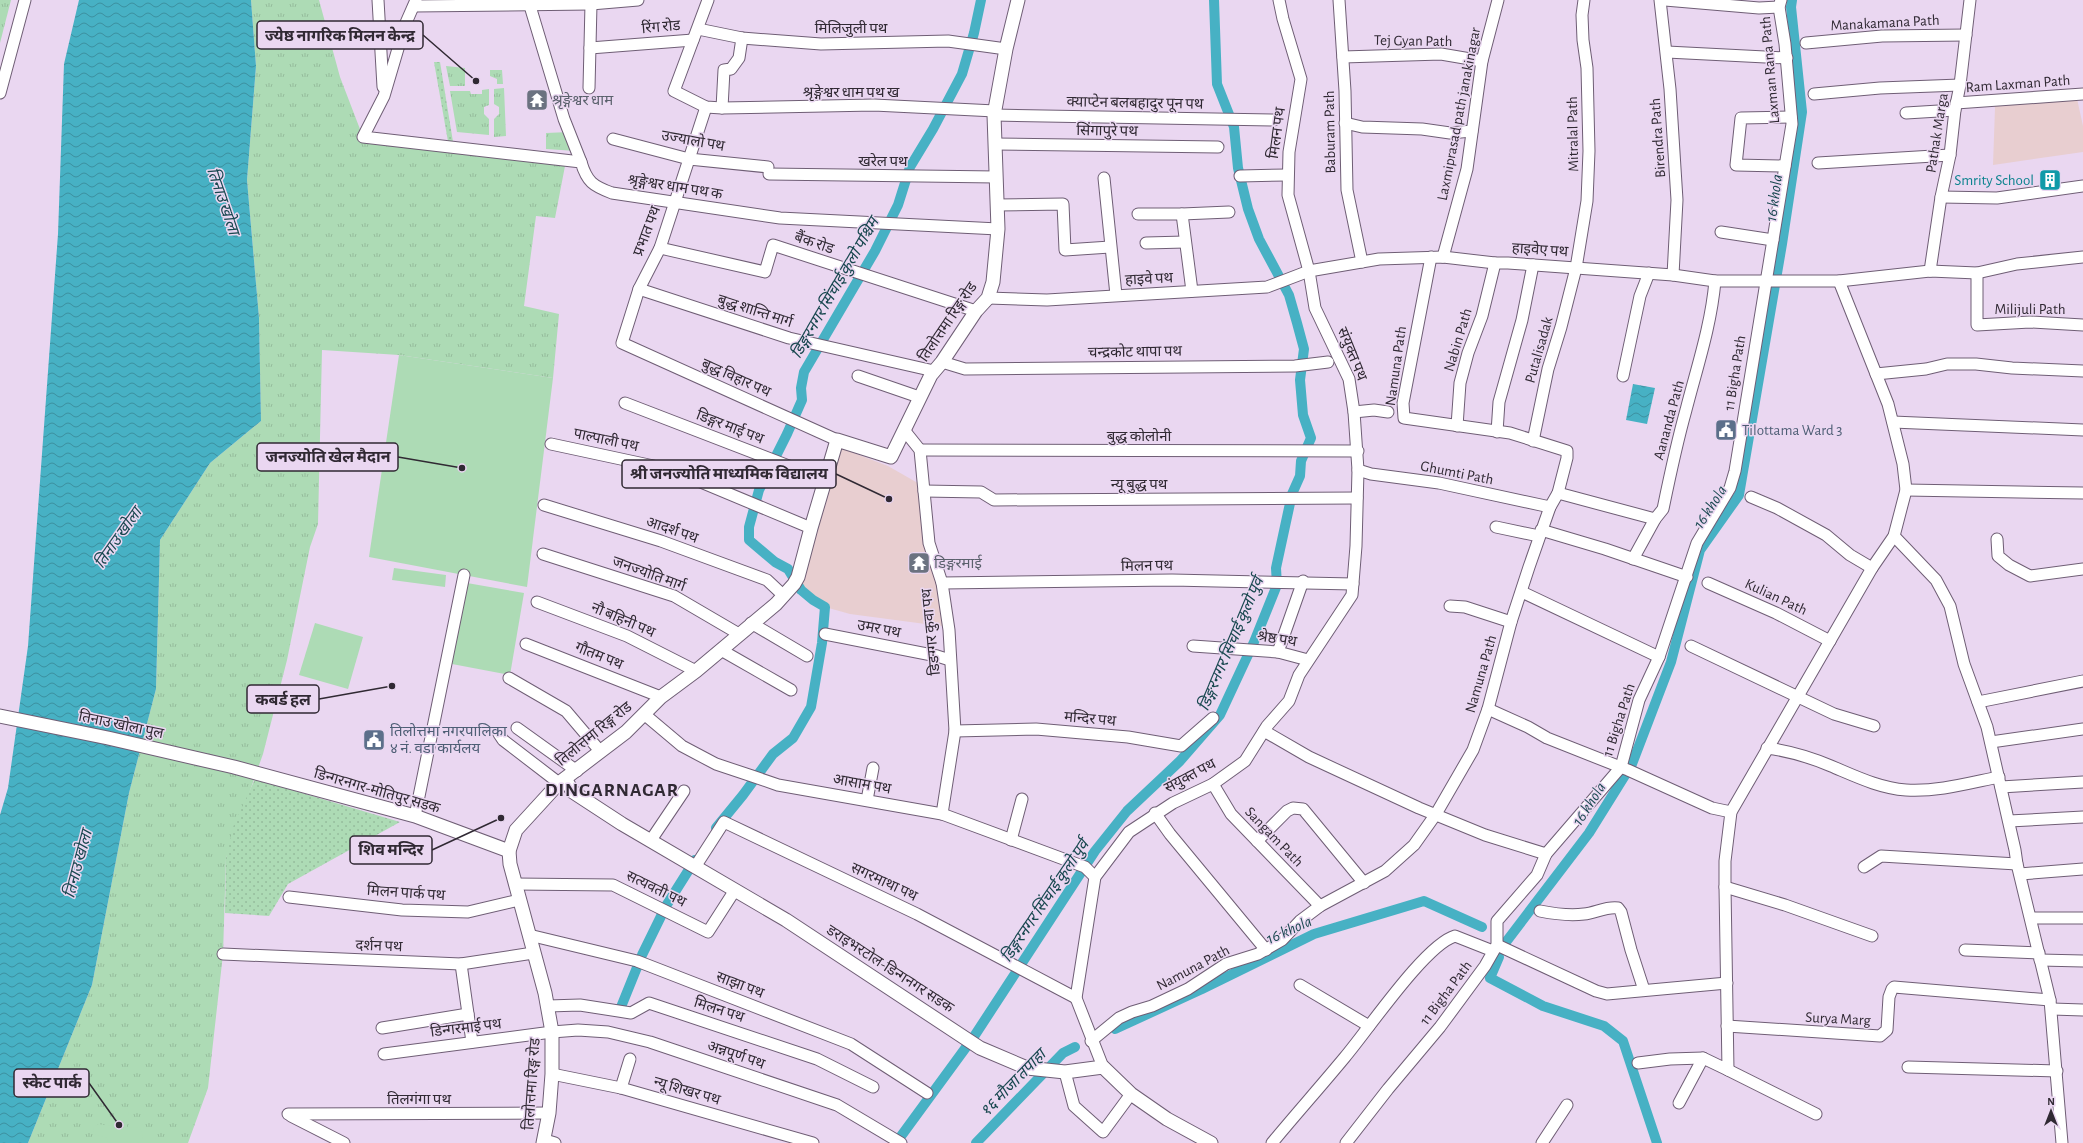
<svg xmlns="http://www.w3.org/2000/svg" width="2083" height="1143" viewBox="0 0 2083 1143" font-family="'Alegreya Sans','Noto Sans Devanagari',sans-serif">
<defs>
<pattern id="grass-tufts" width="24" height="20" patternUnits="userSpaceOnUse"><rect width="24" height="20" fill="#addbb5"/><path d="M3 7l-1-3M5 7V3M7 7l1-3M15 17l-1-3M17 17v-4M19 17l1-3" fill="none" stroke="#95bc9c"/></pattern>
<pattern id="park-dots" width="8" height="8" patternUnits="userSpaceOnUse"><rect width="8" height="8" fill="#addbb5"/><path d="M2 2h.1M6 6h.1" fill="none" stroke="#95bc9c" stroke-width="1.8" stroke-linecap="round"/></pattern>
<pattern id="water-waves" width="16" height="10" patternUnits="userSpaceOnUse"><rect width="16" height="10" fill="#47b1c4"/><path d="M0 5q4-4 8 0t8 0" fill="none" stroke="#3c90a0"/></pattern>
</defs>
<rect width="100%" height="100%" fill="#ead7f1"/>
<g fill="#e8ced0">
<polygon points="2076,94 2083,126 2083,152 1993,165 1995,108 1993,101"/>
<polygon points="841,448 888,466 923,486 948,627 850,614 825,607 813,600 801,590 825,480"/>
</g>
<g fill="url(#grass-tufts)">
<polygon points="0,0 11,0 0,43"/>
<polygon points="251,0 319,0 340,77 363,137 565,166 555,218 536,216 524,306 559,314 553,378 399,355 322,350 318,524 310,547 287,660 263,754 226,858 223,954 208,1088 188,1143 28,1143 92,985 129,793 156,689 160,540 210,463 261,421 259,318 247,180 256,66"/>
<polygon points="446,66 465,68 465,86 450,86"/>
<polygon points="490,70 502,70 503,84 497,84 497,79 490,76"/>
<polygon points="504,88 506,136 494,137 494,119 499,114 499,107 494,104 494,89"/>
<polygon points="489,89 489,105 484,107 484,114 489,119 489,135 457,132 450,91 470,91 471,94 482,94 482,90"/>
<polygon points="569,132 576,151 546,149 546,133"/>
</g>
<g fill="url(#park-dots)">
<polygon points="434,62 440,62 454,148 449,147"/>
<polygon points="255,779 400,822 288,884 269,916 225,913 226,858 233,827"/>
</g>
<g fill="#addbb5">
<polygon points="399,355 553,378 527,587 369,557"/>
<polygon points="394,568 446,575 445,587 392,580"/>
<polygon points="467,583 524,593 510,675 452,664"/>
<polygon points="315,623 363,637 348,689 299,675"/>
<polygon points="121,1106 126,1108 129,1113 127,1127 140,1128 143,1136 142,1140 139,1143 125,1141 125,1143 107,1143 108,1138 96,1135 93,1131 94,1127 98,1124 110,1126 117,1108"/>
</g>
<g fill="url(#water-waves)">
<polygon points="79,0 251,0 256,66 247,180 259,318 261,421 210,463 160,540 156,689 129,793 92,985 28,1143 0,1143 0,815 8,788 28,646 58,234 64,64"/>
<polygon points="1633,384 1655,388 1647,424 1626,420"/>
</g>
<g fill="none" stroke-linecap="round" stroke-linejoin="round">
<g stroke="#47b1c4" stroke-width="10">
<polyline points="716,828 743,795 773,754 793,738 811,707 822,643 825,607 813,600 801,590 788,569 775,562 749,540 749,527 759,490 787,434 802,400 801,388 804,372 875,251 898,205 910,167 933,129 962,74 974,33 981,0"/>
<polyline points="1506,942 1589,833 1632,764 1671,662 1700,550 1739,495 1782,244 1802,112 1791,7 1792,0"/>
<polyline points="1499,957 1490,978 1543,1006 1604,1026 1623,1041 1657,1143"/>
<polyline points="621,1007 642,955 666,906 695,860"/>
<polyline points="1115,1029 1202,989 1314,934 1424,901 1482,927"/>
<polyline points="896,1143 975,1035 1095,851 1127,811 1180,761 1220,715 1254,642 1277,585 1276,568 1292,494 1300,476 1301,461 1311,438 1303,415 1300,380 1304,349 1297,323 1289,295 1259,239 1248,209 1238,168 1234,127 1217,84 1214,0"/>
<polyline points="976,1143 1063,1053 1075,1047"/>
</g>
<g stroke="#6f5e75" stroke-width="13">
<g id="minor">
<polyline points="378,0 383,87"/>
<path d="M416 0 405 25 384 96 363 137 581 162C587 182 593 186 612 193L780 218 998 229"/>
<polyline points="527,0 530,6 564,119 581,162"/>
<polyline points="708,0 674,91 706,107 722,108 874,105 995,111"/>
<polyline points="1339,0 1345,91 1347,190 1362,262"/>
<polyline points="1660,0 1670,89 1677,200 1673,275"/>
<polyline points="1665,0 1759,8 1779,7"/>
<polyline points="414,6 591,4 638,0"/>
<polyline points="698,29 742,38 821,44 948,41 1006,49"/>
<polyline points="1806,43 1882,36 1966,35"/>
<polyline points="590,48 693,40"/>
<polyline points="1667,52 1787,58"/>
<polyline points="1343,57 1441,54 1482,61"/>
<polyline points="589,88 591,4"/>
<polyline points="0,93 25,0"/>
<polyline points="1814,94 1880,88 1960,85"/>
<polyline points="1956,103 2083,94"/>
<polyline points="706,107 660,248 639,289 622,343 837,440"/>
<polyline points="722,108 724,70 731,69 739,58 742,38"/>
<polyline points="1906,113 1955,110"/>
<polyline points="994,115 1274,120"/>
<polyline points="1345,123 1362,127 1422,129 1450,133 1472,131"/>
<polyline points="613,139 689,159 768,167"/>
<polyline points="995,144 1218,147"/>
<polyline points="1818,163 1950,155"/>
<polyline points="1785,166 1736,165 1741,118 1791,117"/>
<polyline points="769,174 996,177"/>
<polyline points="1240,176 1287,175"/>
<polyline points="1104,178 1116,295"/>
<polyline points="1941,197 1997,198 2083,186"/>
<polyline points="997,205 1063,204 1065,250 1110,247"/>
<polyline points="1138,214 1182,214"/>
<polyline points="1721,232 1773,240"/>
<polyline points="1146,243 1185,242"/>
<polyline points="660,248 765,272 773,245 976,311"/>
<polyline points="1443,257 1467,169 1482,61 1498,0"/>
<polyline points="1930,271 1941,197 1950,155 1955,110 1960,85 1970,0"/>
<polyline points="1977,273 1977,325 2030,322 2083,325"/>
<polyline points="639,289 789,338 934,371"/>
<polyline points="1192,291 1182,214 1229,212"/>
<polyline points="988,298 1047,300 1267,287 1309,271 1379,259 1443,257 1495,263 1508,263 1673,275 1715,281 1839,281 1930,271 1977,273 2017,264 2083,257"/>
<polyline points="942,362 965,369 1295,366 1328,362"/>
<polyline points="1876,374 1926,369 1947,364 1976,364 2012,368 2083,371"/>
<polyline points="858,376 919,397"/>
<polyline points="1623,376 1640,296 1649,273"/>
<polyline points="625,403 825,480"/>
<polyline points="1354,412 1374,410 1388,412"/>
<polyline points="1893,422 2083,430"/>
<polyline points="1457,426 1460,383 1468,353 1482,316 1495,263"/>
<polyline points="904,430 920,450 929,543 942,583 949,630 955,731 942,814"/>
<polyline points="1497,432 1499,402 1522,320 1533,265"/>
<polyline points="1533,441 1548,369 1561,327 1576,268 1587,201 1589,151 1587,68 1583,40 1582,15 1584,0"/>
<polyline points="551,444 672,470 811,528"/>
<polyline points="920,450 1358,451"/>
<polyline points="1358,470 1371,474 1439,483 1550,507"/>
<polyline points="1906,490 2083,493"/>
<polyline points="924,491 981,492 994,500 1357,498"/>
<polyline points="1558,493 1655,519"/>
<polyline points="1751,497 1777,508 1826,535 1850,555 1872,568"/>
<polyline points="544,505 661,541 767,580 784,596"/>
<polyline points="1496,527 1539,536"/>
<polyline points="1541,530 1605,549 1687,577"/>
<polyline points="1894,536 1936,580 1950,606 1964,664 1987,727 2015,850 2017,864 2050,1000 2062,1143"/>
<polyline points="1997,539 1998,556 2009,565 2030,576 2083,569"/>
<polyline points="543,554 674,596 739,634"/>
<path d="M1633 559 1655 519 1663 509C1670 475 1677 442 1686 410 1697 367 1711 326 1715 281"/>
<polyline points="942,583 1172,580 1353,584"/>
<polyline points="1708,583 1776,613 1830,641"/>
<polyline points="1522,592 1659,657"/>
<polyline points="537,602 627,636 696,671"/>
<polyline points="1450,606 1465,607 1511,622"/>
<polyline points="751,623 807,656"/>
<polyline points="825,634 937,656 950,660"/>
<polyline points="526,644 661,697"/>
<polyline points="1193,646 1278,652 1308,660"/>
<polyline points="1691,646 1834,714 1874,726"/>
<polyline points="721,650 791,690"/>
<polyline points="1278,652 1303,581"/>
<polyline points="509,678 566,711 600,751"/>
<polyline points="1978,702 2083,681"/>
<polyline points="1488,709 1528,727 1547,738 1628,770 1712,808 1731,812"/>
<polyline points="644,714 682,746 716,764 752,776 778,785 942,814 1085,867 1095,877"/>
<polyline points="517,728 577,771"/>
<polyline points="955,731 1036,729 1128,737 1181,746 1213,718"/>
<polyline points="1264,731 1309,757 1419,808 1485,835 1546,854"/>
<polyline points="499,734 503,740 559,783"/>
<polyline points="1991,742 2083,729"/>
<path d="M1767 748C1789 751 1810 757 1831 766 1855 776 1879 788 1906 790 1937 792 1969 783 1999 777"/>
<polyline points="1213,784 1231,814 1320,906"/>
<polyline points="2001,787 2083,782"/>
<polyline points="867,800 873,768"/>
<polyline points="1155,813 1170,834 1266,950"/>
<polyline points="415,816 464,575"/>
<polyline points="2009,821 2083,817"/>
<polyline points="651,840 684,791"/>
<polyline points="1011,840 1022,799"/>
<polyline points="1257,841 1287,811 1293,808 1303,809 1364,883"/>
<polyline points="695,867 724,822 917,914 1076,998"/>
<polyline points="1864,867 1881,856 2017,864"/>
<polyline points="2020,874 2083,869"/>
<polyline points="515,884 613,885 708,932 735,890"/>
<polyline points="1725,887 1785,905 1872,936"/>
<polyline points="289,897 402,910 468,912 519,900"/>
<path d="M1540 911C1555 914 1569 916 1584 914 1595 913 1607 906 1618 908L1621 912 1631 950 1644 990"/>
<polyline points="2031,918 2083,918"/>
<polyline points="529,935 637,961 851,1044 927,1093"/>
<polyline points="1497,945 1596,991 1607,994 1727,983"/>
<polyline points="1965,950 2039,953"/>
<polyline points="223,954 461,964 533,953"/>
<polyline points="2040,960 2083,961"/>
<polyline points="461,964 472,1042"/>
<polyline points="1300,985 1369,1026"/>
<polyline points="548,1006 580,1005 631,1013 649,1003 817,1059 873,1087"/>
<polyline points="2052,1009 2083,1010"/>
<polyline points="1727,1026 1880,1036 1887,1030 1889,997 1892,989 1894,987 2050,1000"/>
<polyline points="382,1028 468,1014"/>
<polyline points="1091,1041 1119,1018 1132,1012 1152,1006 1188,989 1226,964 1258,954 1282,940 1300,921 1320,906 1385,871 1414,845 1436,814 1473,750 1488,709 1511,622 1529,567 1550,507 1558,493 1567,458 1567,451 1510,433 1404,418 1403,403 1431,257"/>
<polyline points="384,1054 552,1032 578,1030 608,1032 650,1042 837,1105 901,1143"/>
<polyline points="1638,1063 1670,1059 1703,1058 1728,1070 1725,887 1725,861 1731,812 1872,568 1894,536 1906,490 1903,464 1888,404 1839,281"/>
<polyline points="1103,1067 1076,998 1095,877 1129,832 1173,803 1213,784 1245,761 1267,726 1289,701 1299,675 1352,595 1356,546 1358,470 1354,412 1349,379 1315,308 1309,271 1288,195 1289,152 1301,79 1283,19 1279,0"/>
<polyline points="1908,1067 2057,1071"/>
<polyline points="1728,1070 1816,1114"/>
<polyline points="1065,1072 1074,1106 1103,1132 1131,1094"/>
<polyline points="552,1074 621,1088 813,1143"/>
<polyline points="621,1088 630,1059"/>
<polyline points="1679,1103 1703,1058"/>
<polyline points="288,1114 549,1113"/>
<polyline points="291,1116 344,1143"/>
<polyline points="545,1140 555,1143"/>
<path d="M1272 1143C1296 1114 1321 1086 1345 1057 1368 1030 1425 945 1455 936L1493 951"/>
<polyline points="1346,1143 1388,1089 1440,1027 1485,966 1497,945 1497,921 1537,875 1546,854 1621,767 1639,700 1659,657 1697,543 1730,488 1735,471 1792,124 1785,44 1779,7 1781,0"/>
<polyline points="1542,1143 1567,1105"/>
</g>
</g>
<g stroke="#6f5e75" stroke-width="15">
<g id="tertiary">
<polyline points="0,716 108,738 234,767 415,816 509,851"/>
<polyline points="565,779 573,792 622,824 786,920 980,1048 1027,1068 1065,1072 1103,1067 1131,1094 1167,1119 1211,1143"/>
<polyline points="543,1143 549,1113 552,1074 552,1032 545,993 510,864 509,851 516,830 559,783 626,732 661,697 696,671 776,604 794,584 798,577 811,528 837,440 891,457 931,375 942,362 976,311 988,298 993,282 998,229 994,115 1006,49 1018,0"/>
</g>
</g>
<use href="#minor" stroke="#fff" stroke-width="11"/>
<use href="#tertiary" stroke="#fff" stroke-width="13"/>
</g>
<defs>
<g id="temple-square" transform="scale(1.15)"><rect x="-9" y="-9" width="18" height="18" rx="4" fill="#6b7280" stroke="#ead7f1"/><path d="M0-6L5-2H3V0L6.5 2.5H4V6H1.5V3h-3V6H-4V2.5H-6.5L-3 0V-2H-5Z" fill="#fff"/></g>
<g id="building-square" transform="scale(1.15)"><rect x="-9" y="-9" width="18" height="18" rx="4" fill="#0f9aa8" stroke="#ead7f1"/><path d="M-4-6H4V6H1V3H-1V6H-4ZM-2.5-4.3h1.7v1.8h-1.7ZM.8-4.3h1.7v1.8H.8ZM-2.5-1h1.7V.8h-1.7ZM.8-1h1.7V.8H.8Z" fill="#fff"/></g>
<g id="civic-square" transform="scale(1.15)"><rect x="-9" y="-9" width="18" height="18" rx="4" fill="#5c6f8a" stroke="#ead7f1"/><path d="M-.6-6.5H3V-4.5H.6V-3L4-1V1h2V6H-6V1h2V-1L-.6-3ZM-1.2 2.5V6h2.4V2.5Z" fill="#fff"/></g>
</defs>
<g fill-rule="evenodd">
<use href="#temple-square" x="537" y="100"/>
<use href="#building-square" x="2050" y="180"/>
<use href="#civic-square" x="1726" y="430"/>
<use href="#temple-square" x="919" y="563"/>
<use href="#civic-square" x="374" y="740"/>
</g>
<g text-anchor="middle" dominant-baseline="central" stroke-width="3" stroke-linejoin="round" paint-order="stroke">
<g font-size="15" fill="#302933" stroke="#ead7f1">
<text transform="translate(1885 23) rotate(-3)">Manakamana Path</text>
<text transform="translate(661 27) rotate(-5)">रिंग रोड</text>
<text x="851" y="28">मिलिजुली पथ</text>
<text transform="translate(1413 41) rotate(1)">Tej Gyan Path</text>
<text transform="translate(1770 70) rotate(-95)">Laxman Rana Path</text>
<text transform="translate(2018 84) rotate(-4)">Ram Laxman Path</text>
<text x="851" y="92">श्रृङ्गेश्वर धाम पथ ख</text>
<text transform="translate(1135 103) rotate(1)">क्याप्टेन बलबहादुर पून पथ</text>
<text transform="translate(1459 114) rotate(-79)">Laxmiprasad path janakinagar</text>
<text transform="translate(1107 131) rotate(1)">सिंगापुरे पथ</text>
<text transform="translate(1330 132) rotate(-91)">Baburam Path</text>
<text transform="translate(1277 133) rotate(-82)">मिलन पथ</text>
<text transform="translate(1937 133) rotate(-81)">Pathak Marga</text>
<text transform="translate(1573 134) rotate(-91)">Mitralal Path</text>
<text transform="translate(1658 138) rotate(-94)">Birendra Path</text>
<text transform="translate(693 141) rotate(10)">उज्यालो पथ</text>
<text x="883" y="161">खरेल पथ</text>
<text transform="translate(675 187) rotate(9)">श्रृङ्गेश्वर धाम पथ क</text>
<text transform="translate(647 231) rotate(-69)">प्रभात पथ</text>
<text transform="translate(814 243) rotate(19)">बैंक रोड</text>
<text transform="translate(1540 250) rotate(4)">हाइवेए पथ</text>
<text transform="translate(1149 279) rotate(-3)">हाइवे पथ</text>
<text x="2030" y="309">Milijuli Path</text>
<text transform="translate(755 311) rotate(18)">बुद्ध शान्ति मार्ग</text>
<text transform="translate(948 322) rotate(-56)">तिलोत्तमा रिङ्ग रोड</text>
<text transform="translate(1458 340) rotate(-73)">Nabin Path</text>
<text transform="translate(1539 350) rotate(-74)">Putalisadak</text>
<text transform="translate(1135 352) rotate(-1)">चन्द्रकोट थापा पथ</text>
<text transform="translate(1352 354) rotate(68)">संयुक्त पथ</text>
<text transform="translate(1396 366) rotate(-82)">Namuna Path</text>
<text transform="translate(1735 373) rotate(-81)">11 Bigha Path</text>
<text transform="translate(736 378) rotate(24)">बुद्ध विहार पथ</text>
<text transform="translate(1669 420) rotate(-75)">Aananda Path</text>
<text transform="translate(730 427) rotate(21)">डिङ्गर माई पथ</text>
<text x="1139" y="436">बुद्ध कोलोनी</text>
<text transform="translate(606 440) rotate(12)">पाल्पाली पथ</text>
<text transform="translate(1457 473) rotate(11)">Ghumti Path</text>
<text x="1139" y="484">न्यू बुद्ध पथ</text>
<text transform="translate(672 530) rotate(19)">आदर्श पथ</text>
<text transform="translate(1147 566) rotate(-1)">मिलन पथ</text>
<text transform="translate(649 574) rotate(20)">जनज्योति मार्ग</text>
<text transform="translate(1776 597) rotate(25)">Kulian Path</text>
<text transform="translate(623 620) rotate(23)">नौ बहिनी पथ</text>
<text transform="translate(879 629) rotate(11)">उमर पथ</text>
<text transform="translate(931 632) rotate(-96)">डिङग्गर कुवा पथ</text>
<text transform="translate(1277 639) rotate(9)">श्रेष्ठ पथ</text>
<text transform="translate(599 656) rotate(22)">गौतम पथ</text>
<text transform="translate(1481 674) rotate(-74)">Namuna Path</text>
<text transform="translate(1090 719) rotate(5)">मन्दिर पथ</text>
<text transform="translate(1619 720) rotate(-72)">11 Bigha Path</text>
<text transform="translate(121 725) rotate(12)">तिनाउ खोला पुल</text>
<text transform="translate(594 734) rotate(-39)">तिलोत्तमा रिङ्ग रोड</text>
<text transform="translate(1190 776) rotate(-28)">संयुक्त पथ</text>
<text transform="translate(862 784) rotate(10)">आसाम पथ</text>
<text transform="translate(377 791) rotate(16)">डिन्गरनगर-मोतिपुर सडक</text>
<text transform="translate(1274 837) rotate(46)">Sangam Path</text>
<text transform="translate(884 882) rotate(25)">सगरमाथा पथ</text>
<text transform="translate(656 889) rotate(26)">सत्यवती पथ</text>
<text transform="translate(406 893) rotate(4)">मिलन पार्क पथ</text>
<text transform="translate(379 946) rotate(2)">दर्शन पथ</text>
<text transform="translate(1193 968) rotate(-28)">Namuna Path</text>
<text transform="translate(890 969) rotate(33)">डराइभरटोल-डिन्गनगर सडक</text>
<text transform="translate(740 985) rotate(21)">साझा पथ</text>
<text transform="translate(1446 993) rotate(-53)">11 Bigha Path</text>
<text transform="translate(719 1010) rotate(18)">मिलन पथ</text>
<text transform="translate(1838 1019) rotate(3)">Surya Marg</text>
<text transform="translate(466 1028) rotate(-7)">डिन्गरमाई पथ</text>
<text transform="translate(736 1055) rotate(19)">अन्नपूर्ण पथ</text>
<text transform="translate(532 1084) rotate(-86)">तिलोत्तमा रिङ्ग रोड</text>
<text transform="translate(687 1091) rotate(16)">न्यू शिखर पथ</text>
<text x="419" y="1099">तिलगंगा पथ</text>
</g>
<g font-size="15" fill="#5b616d" stroke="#ead7f1" text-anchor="start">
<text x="552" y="100">श्रृङ्गेश्वर धाम</text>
<text x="934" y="563">डिङ्गरमाई</text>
</g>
<g font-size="15" fill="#0d838f" stroke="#ead7f1" text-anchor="end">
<text x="2034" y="180">Smrity School</text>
</g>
<g font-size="15" fill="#4e5e75" stroke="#ead7f1" text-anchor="start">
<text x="1742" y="430">Tilottama Ward 3</text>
<text x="390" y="731">तिलोत्तमा नगरपालिका<tspan x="390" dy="17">४ नं. वडा कार्यलय</tspan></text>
</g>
<g font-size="16" font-style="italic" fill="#18474f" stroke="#ead7f1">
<text transform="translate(1774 198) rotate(-82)">16 khola</text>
<text transform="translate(223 201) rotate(71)">तिनाउ खोला</text>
<text transform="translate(835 288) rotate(-60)">डिङ्गरनगर सिंचाई कुलो पश्चिम</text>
<text transform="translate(1710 507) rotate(-57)">16 khola</text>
<text transform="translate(118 538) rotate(-55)">तिनाउ खोला</text>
<text transform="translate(1231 644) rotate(-67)">डिङ्गरनगर सिंचाई कुलो पुर्व</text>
<text transform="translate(1589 804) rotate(-57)">16 khola</text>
<text transform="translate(78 864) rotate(-75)">तिनाउ खोला</text>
<text transform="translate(1045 901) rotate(-56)">डिङ्गरनगर सिंचाई कुलो पुर्व</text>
<text transform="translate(1289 930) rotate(-24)">16 khola</text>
<text transform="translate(1013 1083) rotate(-46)">१६ मौजा तपाहा</text>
</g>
<g font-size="19" font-weight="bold" letter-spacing="1" fill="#302933" stroke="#ead7f1">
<text x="612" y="790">DINGARNAGAR</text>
</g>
</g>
<path fill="none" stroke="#302933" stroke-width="1.5" d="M476 81L423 35M462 468L398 457M889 499L836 474M392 686L319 699M501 818L432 850M119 1125L89 1083"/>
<g fill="#302933" stroke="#ead7f1" stroke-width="1.5">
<circle cx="476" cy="81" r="4"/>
<circle cx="462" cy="468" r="4"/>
<circle cx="889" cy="499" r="4"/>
<circle cx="392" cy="686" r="4"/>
<circle cx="501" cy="818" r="4"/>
<circle cx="119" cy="1125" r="4"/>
</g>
<g fill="#ead7f1" stroke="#302933" stroke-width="1.5">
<rect x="257" y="21" width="166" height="28" rx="4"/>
<rect x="257" y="443" width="141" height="28" rx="4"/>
<rect x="622" y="460" width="214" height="28" rx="4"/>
<rect x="247" y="685" width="72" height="28" rx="4"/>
<rect x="350" y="836" width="82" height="28" rx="4"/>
<rect x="14" y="1069" width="75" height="28" rx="4"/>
</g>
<g font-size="16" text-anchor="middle" font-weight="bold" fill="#302933">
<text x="340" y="41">ज्येष्ठ नागरिक मिलन केन्द्र</text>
<text x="328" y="462">जनज्योति खेल मैदान</text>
<text x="729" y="479">श्री जनज्योति माध्यमिक विद्यालय</text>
<text x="283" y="705">कबर्ड हल</text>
<text x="391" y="855">शिव मन्दिर</text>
<text x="52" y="1088">स्केट पार्क</text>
</g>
<g transform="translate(2051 1111)" stroke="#ead7f1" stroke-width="3" paint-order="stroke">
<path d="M0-3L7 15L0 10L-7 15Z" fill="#302933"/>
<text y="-6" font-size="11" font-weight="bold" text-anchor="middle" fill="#302933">N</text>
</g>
</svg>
